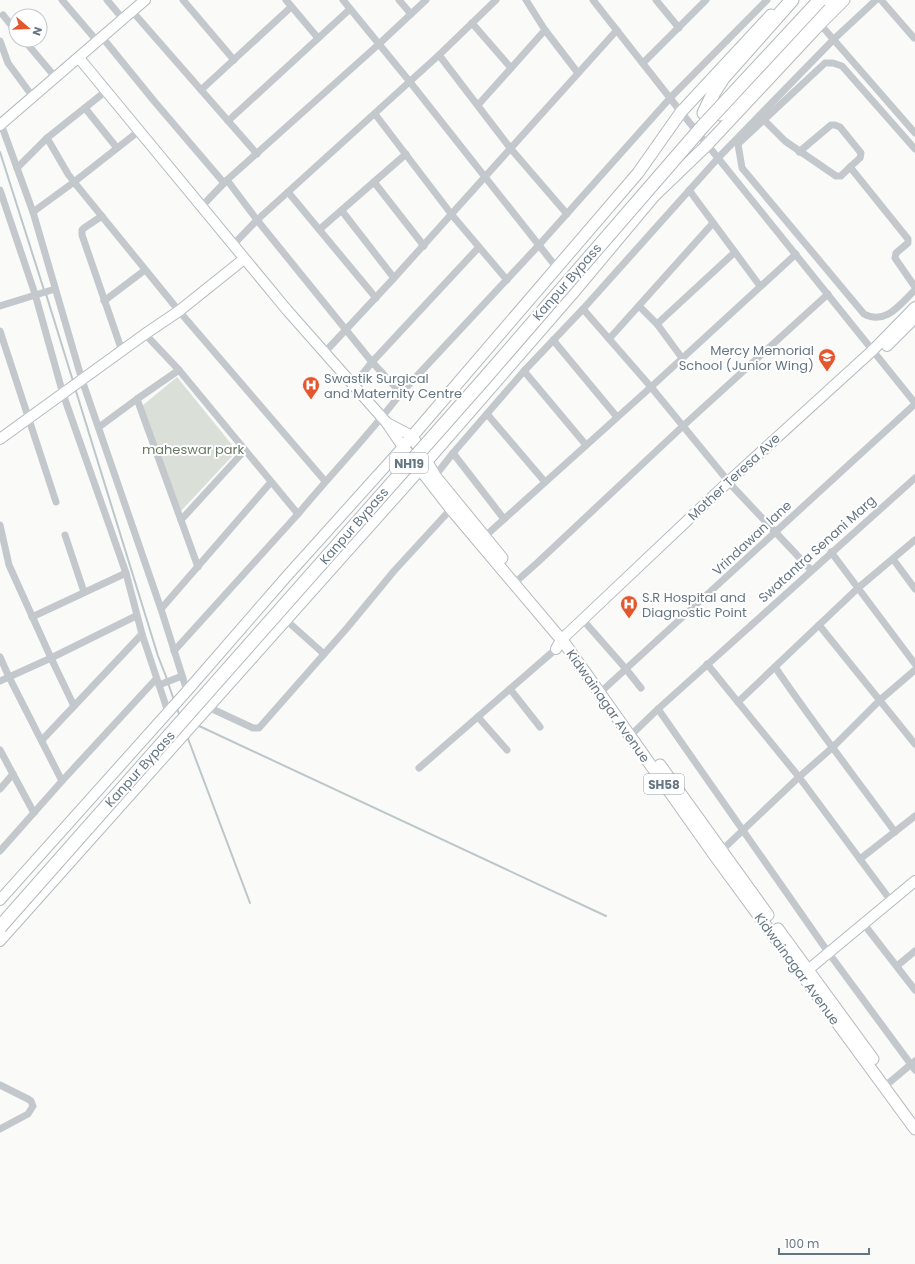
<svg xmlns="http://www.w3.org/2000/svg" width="915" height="1264" viewBox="0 0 915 1264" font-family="Poppins,sans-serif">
<rect width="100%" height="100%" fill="#fafaf8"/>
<polygon fill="#dadfd7" points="177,377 237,451 181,511 142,406"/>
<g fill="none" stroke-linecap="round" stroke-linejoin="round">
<g stroke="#bbc7cb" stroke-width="2">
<polyline points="0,152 44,290"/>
<polyline points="46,294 73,381"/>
<polyline points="75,388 158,656 167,679"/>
<polyline points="168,683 174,700"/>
<polyline points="177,708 180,717"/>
<polyline points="197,725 606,916"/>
<polyline points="187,736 250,903"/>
</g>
<g stroke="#b3babf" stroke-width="12">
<g id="secondary">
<polyline points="0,125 145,0"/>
<polyline points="887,346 915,318"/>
<polyline points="387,423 412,436"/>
<polyline points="0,439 145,334 179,311 244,259"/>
<polyline points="556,649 561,640 728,482 873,350 915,307"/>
<polyline points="0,900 187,691 287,576 403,447 386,422 287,310 79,58"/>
<polyline points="0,941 420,470"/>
<polyline points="803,974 915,881"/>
</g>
</g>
<g stroke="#b5babe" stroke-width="13">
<g id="primary">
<polyline points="771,15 681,112 638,173 403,447 451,509 565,644 715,856 915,1129"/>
<polyline points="412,436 435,476 502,558"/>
<polyline points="422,467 573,293 654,196 707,145 820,24 844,0"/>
<polyline points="660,765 768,915"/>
<polyline points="778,929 873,1059"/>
</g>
</g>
<g stroke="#b4b9bd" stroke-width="15">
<g id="highway">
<polyline points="704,113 714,92 723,78 792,0"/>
<polyline points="720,114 740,97 832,0"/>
</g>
</g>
<g stroke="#c3c8cc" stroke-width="7">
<polyline points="62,0 97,41"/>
<polyline points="107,0 123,19"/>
<polyline points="183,0 234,60"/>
<polyline points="286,0 318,38"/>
<polyline points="343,0 410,82 557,268"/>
<polyline points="399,0 411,14"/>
<polyline points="526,0 545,30 578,73"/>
<polyline points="593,0 681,112 915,403"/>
<polyline points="656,0 679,28"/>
<polyline points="881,0 914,38"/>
<polyline points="132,11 257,154"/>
<polyline points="3,15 16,31"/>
<polyline points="472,23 511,68"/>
<polyline points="820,24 915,133"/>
<polyline points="102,37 154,101 224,183"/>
<polyline points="24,40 56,78"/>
<polyline points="0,41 8,63 33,97"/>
<polyline points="439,55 511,149 567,214"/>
<polyline points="643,63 706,0"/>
<polyline points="201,90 291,7"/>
<polyline points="106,91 47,138 68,174 74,182 139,131"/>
<polyline points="478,105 545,30"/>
<polyline points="85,108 117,148"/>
<polyline points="375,114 452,215 507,280"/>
<polyline points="764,120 785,141 836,176 841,176 850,167 908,239 908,243 896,253 895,258 915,287"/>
<polyline points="228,121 350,9"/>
<polyline points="1,124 33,212"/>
<path d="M915 149 842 66 833 63H825L738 144 742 168 864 314C886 326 901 303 915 290"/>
<polyline points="799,152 831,125 835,125 840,127 861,153 860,158 850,167"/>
<polyline points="17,168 47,138"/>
<polyline points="227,180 257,220 372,362 401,393"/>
<polyline points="374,182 424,246"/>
<polyline points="0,190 35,294 63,394 126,573 142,634 168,712"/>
<polyline points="689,190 760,286"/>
<polyline points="288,192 376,298"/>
<polyline points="202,206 227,180 379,44 426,0"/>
<polyline points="342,211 394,278"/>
<polyline points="102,216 84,228 82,230 82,235 122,351"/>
<polyline points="320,229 406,154"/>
<polyline points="233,245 257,220 439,55 496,0"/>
<polyline points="104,301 145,270"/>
<polyline points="0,306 55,289"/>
<polyline points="639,306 657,324"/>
<polyline points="583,309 651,387 733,487 811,570"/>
<polyline points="0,331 56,502"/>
<path d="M145 334 179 370 298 514C332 473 369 435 401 393L539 245 671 97 767 0"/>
<polyline points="609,339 713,223"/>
<polyline points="553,340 617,417"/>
<polyline points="325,352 394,278 617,30"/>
<polyline points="682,358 657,324 735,252"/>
<polyline points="179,370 137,399 198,567"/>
<polyline points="353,386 372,362 479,247"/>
<polyline points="487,414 545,482"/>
<polyline points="99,427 137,399"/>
<polyline points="586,445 524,371 583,309 719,157 834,39 876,0"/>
<polyline points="453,453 504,519"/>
<polyline points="435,476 453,453 524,371"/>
<polyline points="181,520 245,450"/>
<polyline points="0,525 9,565 51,658 74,706"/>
<polyline points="65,535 84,592"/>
<polyline points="482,539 651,387 796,254"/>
<polyline points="831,552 915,664"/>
<polyline points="893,559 915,589"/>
<polyline points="519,579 538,562 683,426 828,294"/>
<polyline points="161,609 271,482"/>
<polyline points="32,617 126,573"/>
<polyline points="286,620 324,654"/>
<polyline points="583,620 626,669 641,688"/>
<polyline points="819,625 915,744"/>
<polyline points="174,651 298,514"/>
<polyline points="0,657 9,677 62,781"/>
<polyline points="707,664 799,777 891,901"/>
<path d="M775 667C813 723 855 777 895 832"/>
<polyline points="0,681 51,658 136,616"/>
<polyline points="159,685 182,676"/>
<polyline points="510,689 540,727"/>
<polyline points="604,689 915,404"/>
<polyline points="187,691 161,609 82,380 33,212 74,182 179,311 325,481"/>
<polyline points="738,702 858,588 915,540"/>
<polyline points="208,707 253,728 259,728 347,628 394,571 451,509"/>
<polyline points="658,709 828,952 915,1070"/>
<polyline points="478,717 507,750"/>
<polyline points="630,736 658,709 915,478"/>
<polyline points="42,740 142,634"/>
<polyline points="0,750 34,813"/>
<polyline points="419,768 556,649"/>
<polyline points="0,789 13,774"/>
<polyline points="0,851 62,781 156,679"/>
<polyline points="720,852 799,777 833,747 880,700 915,670"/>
<polyline points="860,859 915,816"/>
<polyline points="863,923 915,990"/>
<polyline points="897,966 915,951"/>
<polyline points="0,1085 28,1099 31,1101 33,1106 28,1114 0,1129"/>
<polyline points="884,1087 915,1061"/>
</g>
<use href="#secondary" stroke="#fff" stroke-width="10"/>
<use href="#primary" stroke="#fff" stroke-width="11"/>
<use href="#highway" stroke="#fff" stroke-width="13"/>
<g stroke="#b4b9bd" stroke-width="15" stroke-linecap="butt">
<polyline id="highway-bridge" points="0,927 485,378 703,126 820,0"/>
</g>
<use href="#highway-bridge" stroke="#fff" stroke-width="13"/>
</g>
<defs>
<g id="school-pin" transform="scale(0.9)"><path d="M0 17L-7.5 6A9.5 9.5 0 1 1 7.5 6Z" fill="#e4572e" stroke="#fff"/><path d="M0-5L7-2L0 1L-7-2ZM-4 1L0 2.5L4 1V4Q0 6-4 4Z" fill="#fff"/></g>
<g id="hospital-pin" transform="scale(0.9)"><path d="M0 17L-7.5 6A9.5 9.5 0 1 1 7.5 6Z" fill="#e4572e" stroke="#fff"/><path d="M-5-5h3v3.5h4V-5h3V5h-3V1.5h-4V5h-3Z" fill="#fff"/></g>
</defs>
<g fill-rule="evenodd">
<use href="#school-pin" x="827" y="357"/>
<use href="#hospital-pin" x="311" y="385"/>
<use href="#hospital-pin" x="629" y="604"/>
</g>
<g text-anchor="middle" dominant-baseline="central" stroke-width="4" stroke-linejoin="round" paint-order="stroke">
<g fill="#fff" stroke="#939fa8" stroke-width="1">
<rect x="390" y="453" width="38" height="20" rx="3"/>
<rect x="644" y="774" width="40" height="20" rx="3"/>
</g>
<g font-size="12" font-weight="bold" fill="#657683">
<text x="409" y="463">NH19</text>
<text x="664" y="784">SH58</text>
</g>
<g font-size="13" fill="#657683" stroke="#fff">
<text transform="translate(567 282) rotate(-49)">Kanpur Bypass</text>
<text transform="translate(734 477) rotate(-43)">Mother Teresa Ave</text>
<text transform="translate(354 526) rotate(-49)">Kanpur Bypass</text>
<text transform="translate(752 538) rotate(-43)">Vrindawan lane</text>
<text transform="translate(817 549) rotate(-42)">Swatantra Senani Marg</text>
<text transform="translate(608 706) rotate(55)">Kidwainagar Avenue</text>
<text transform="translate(140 769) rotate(-48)">Kanpur Bypass</text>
<text transform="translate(797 969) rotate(54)">Kidwainagar Avenue</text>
</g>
<g font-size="13" fill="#657683" stroke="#fff" text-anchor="start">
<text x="814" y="350" text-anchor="end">Mercy Memorial<tspan x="814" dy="15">School (Junior Wing)</tspan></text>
<text x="324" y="378">Swastik Surgical<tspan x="324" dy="15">and Maternity Centre</tspan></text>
<text x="642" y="597">S.R Hospital and<tspan x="642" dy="15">Diagnostic Point</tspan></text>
</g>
<g font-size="13" fill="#687a64" stroke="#fff">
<text x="193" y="449">maheswar park</text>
</g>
</g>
<g transform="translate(28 28) rotate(109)"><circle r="19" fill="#ffffff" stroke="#c1c8cd"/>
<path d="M0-3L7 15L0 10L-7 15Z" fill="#e4572e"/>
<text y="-6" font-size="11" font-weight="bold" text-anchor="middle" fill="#657683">N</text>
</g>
<path d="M779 1248v6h90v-6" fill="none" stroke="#657683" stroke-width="2"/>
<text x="785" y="1248" font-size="12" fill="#657683" stroke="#ffffff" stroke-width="3" paint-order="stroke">100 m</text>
</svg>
